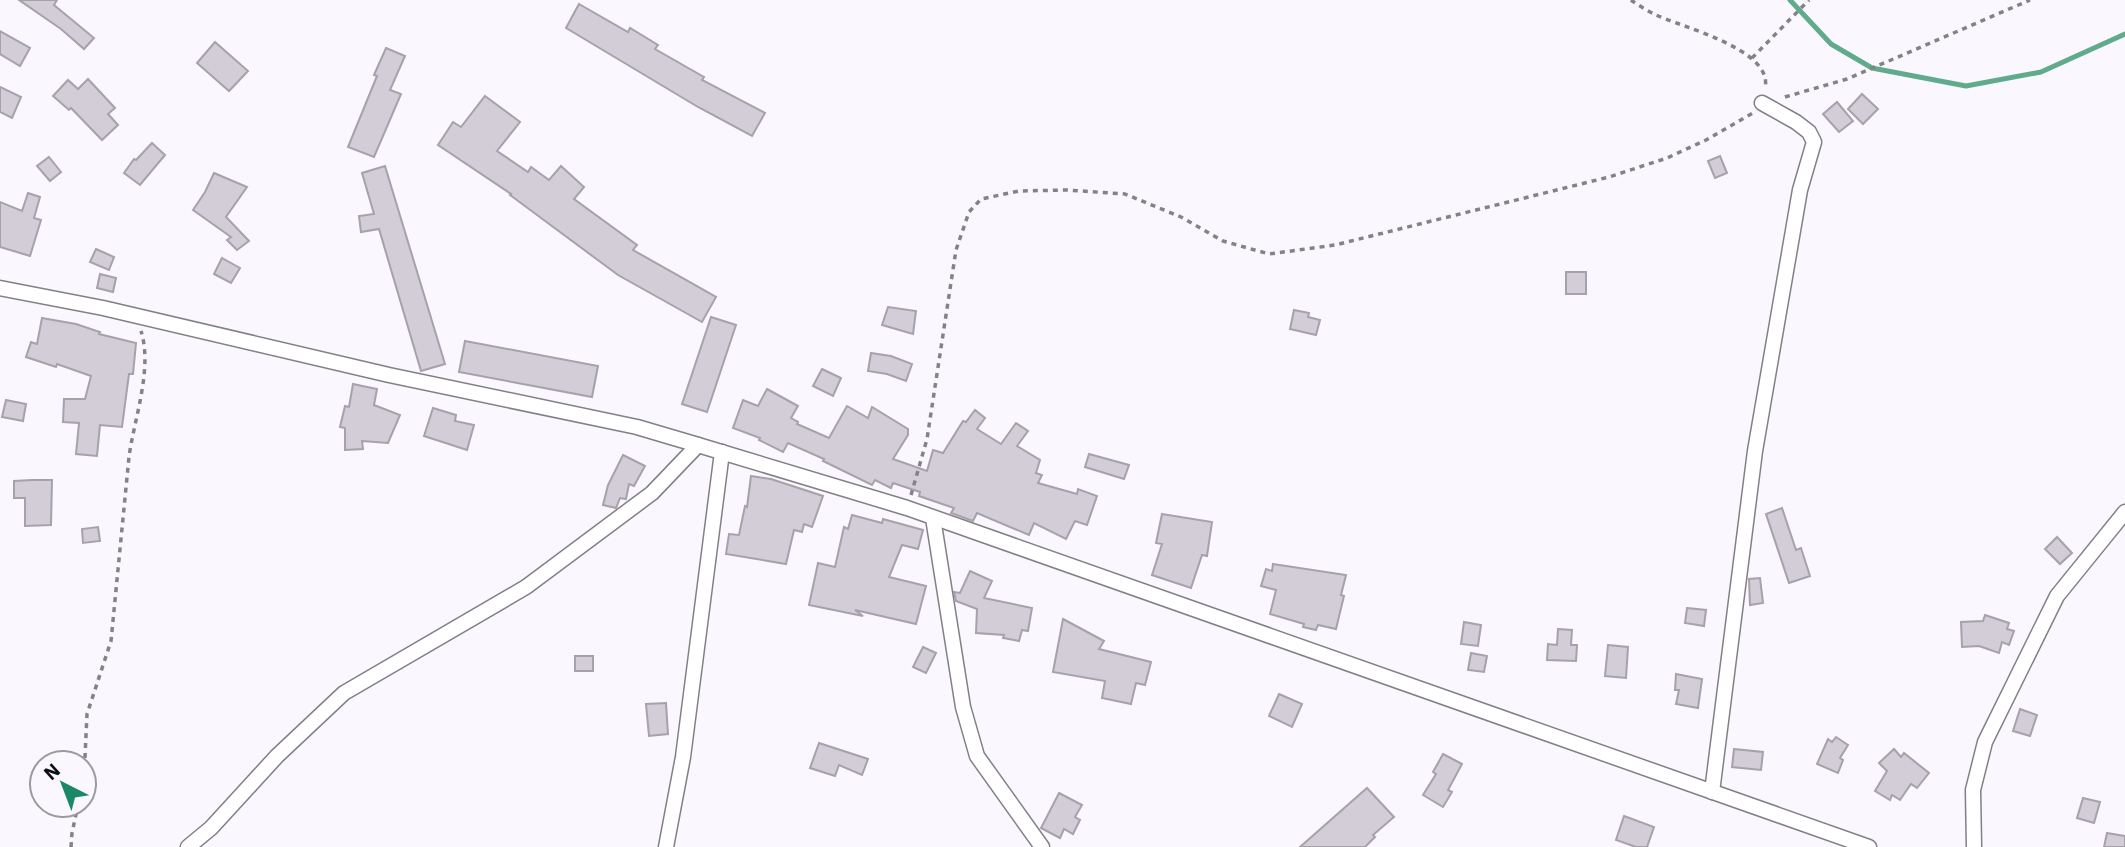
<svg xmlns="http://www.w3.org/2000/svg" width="2125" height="847" viewBox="0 0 2125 847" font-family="'IBM Plex Sans',sans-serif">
<rect width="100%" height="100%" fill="#fbf7fe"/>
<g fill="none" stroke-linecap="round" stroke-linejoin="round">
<polyline stroke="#61ab8d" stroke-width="5" points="1790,0 1831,44 1872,68 1966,86 2041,72 2125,34"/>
</g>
<g fill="#d2cdd6" stroke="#a6a1aa" stroke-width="2">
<polygon points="19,0 57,0 54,5 94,38 84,49 61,29"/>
<polygon points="579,4 628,32 630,28 658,45 655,49 704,77 702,80 765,113 752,136 698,107 566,28"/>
<polygon points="0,31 30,48 20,66 0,54"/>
<polygon points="215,42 248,71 229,91 197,63"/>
<polygon points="386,48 405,56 390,90 401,94 374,157 348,147 377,76 374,75"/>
<polygon points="88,79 115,108 108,114 118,125 102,140 71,108 69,110 53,96 68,80 78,89"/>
<polygon points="0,87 21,97 12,118 0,112"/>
<polygon points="1862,94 1878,109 1863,124 1848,109"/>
<polygon points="485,96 520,122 497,151 528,172 531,167 549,180 561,166 584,187 574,199 637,245 633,250 716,297 702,322 618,275 510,195 511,194 438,145 453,122 461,127"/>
<polygon points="1837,102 1853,121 1839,132 1823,114"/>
<polygon points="152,143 165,155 140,185 124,173 134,159 136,160"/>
<polygon points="1720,156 1727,173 1715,178 1708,161"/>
<polygon points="49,157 61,172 50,181 37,166"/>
<polygon points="385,166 445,364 421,371 379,229 361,232 359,216 374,214 362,173"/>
<polygon points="214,173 247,187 226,217 249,241 237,250 227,240 231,237 193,210 205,192"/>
<polygon points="28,193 40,197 34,218 41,220 30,256 0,247 0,202 22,211"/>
<polygon points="96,249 114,257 109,270 90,262"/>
<polygon points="222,258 240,268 231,283 214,274"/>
<rect x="1566" y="272" width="20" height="22"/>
<polygon points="100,274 116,278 113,292 97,288"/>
<polygon points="888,307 916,311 913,334 882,325"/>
<polygon points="1294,310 1309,313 1308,317 1320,320 1316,335 1290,329"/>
<polygon points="711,317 736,325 707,412 682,404"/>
<polygon points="42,318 76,324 100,332 99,334 136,343 133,374 129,374 122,427 100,425 97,456 76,454 79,423 63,422 64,399 85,399 91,376 57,364 56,367 26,357 31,342 37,344"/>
<polygon points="465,341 598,366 592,397 459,372"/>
<polygon points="871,353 891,356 912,364 906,381 887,374 868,371"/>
<polygon points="822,369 841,378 833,396 813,386"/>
<polygon points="353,384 377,389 374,405 400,415 388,443 362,441 363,449 345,450 345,428 340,427 345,406 349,407"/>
<polygon points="767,389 798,406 791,418 798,422 797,424 829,438 847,406 868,418 872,407 908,429 908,435 893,459 927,471 933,450 943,453 963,421 966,422 975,410 985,418 977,429 1001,444 1016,423 1028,431 1017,446 1040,460 1036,473 1042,475 1038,483 1077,494 1078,489 1097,496 1087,525 1075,521 1066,539 1034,523 1029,535 977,513 973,521 951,513 954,508 919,496 920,492 893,483 891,488 875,480 872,485 823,461 824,459 788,443 783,452 759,440 760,438 733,428 743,400 758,406"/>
<polygon points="6,400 26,404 23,421 2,417"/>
<polygon points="433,408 456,415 455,421 474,425 467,450 424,436"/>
<polygon points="1089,454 1129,465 1124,479 1085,467"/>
<polygon points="623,455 645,466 634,486 629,484 626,499 620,498 616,508 603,505 608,485"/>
<polygon points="751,476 771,479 823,496 812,527 804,524 802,532 794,530 786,564 726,554 729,534 739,535 745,506 747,507"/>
<polygon points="32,480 52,480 51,525 25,526 25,498 14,498 14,481"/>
<polygon points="1782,508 1796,550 1801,548 1810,576 1789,583 1766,514"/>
<polygon points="1162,514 1212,522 1207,556 1202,555 1191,588 1152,575 1162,544 1156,543"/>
<polygon points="852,515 882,523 883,519 923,530 918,549 902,545 889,577 926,586 916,624 855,610 863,616 809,605 818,563 835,567 844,527 848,529"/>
<polygon points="98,527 100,541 83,543 82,529"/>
<polygon points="2057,537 2072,553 2060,564 2045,549"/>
<polygon points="1273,564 1346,575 1341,595 1344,596 1336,629 1318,625 1316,630 1303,627 1304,624 1270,614 1276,590 1261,586 1266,569 1272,571"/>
<polygon points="970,571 992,581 984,598 1032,608 1028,631 1022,630 1019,641 1003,638 1004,635 976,633 977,609 956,601 954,592 960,593"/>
<polygon points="1760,578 1763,603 1750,605 1749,579"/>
<polygon points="1687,608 1706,610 1704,626 1685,623"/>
<polygon points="1985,615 2009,623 2007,629 2014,631 2009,645 2002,642 1999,653 1979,646 1962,647 1961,622 1983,621"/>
<polygon points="1063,619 1104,641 1099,649 1151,662 1145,685 1136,683 1131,704 1102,698 1105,681 1053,672"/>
<polygon points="1464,622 1481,625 1478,646 1461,644"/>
<polygon points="1558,629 1572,630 1571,645 1577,645 1576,661 1547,660 1548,644 1557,645"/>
<polygon points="1608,645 1628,647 1626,678 1605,676"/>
<polygon points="923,647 936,653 926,673 913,667"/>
<polygon points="1471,653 1487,656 1484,672 1468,670"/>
<rect x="575" y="656" width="18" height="15"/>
<polygon points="1676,674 1702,679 1698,708 1676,704 1679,690 1675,690"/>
<polygon points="1279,694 1302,704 1292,727 1269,716"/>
<polygon points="666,703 668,734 649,736 646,704"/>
<polygon points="2020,709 2037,715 2030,736 2013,731"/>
<polygon points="1836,737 1848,745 1840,758 1843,760 1838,773 1817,764 1828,739 1832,742"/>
<polygon points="819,743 868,759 862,775 839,765 835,776 810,768"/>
<polygon points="1734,749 1763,752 1761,770 1732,767"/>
<polygon points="1894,749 1901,757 1904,753 1929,773 1917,788 1911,784 1900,800 1892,795 1890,800 1875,791 1887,771 1879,763"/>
<polygon points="1443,754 1462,764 1448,790 1452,792 1443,807 1423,795 1436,774 1433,772"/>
<polygon points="1367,788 1394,817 1373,835 1375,837 1365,847 1300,847"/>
<polygon points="1059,793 1082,805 1075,817 1080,820 1073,834 1064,829 1060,838 1041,828"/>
<polygon points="2083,798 2100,802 2094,823 2077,818"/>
<polygon points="1624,816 1654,827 1647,847 1636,847 1616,840"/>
<polygon points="2107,833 2125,836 2125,847 2104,847"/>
</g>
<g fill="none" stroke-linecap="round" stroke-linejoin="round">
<g stroke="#837f87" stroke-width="17">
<g id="street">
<polyline points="0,288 103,308 389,375 637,427 698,445 907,508 1869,847"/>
<polyline points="933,518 963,707 977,756 1042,847"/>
<polyline points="1712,792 1755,451 1800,190 1814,142 1809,132 1796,122 1762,103"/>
<polyline points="188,847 211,828 277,756 344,693 526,587 652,493 698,445"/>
<polyline points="666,847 683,757 722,452"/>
<polyline points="1974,847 1973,790 1985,742 2057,596 2125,512"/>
</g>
</g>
<g stroke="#858287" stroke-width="3.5" stroke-dasharray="5 5" stroke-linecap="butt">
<path d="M1631 0C1638 5 1646 10 1654 14 1680 27 1774 49 1765 88"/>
<polyline points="1752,58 1809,0"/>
<polyline points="1785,97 1847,79 2030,0"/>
<polyline points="911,495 927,439 956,250 969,212 981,199 1019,191 1067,190 1125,194 1181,217 1223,241 1269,254 1335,245 1609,177 1667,158 1706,140 1753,113"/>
<path d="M84 778 87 714 111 641 129 457C134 419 153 369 141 331"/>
<polyline points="71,847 72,833 78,805"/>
</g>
<use href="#street" stroke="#fff" stroke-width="14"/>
</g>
<g transform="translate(63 784) rotate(318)"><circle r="33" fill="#fbf7fe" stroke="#9d9a9f" stroke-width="2"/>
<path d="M0-5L12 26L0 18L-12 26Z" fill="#1c8966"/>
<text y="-10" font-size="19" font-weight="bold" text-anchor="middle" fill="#0f0e11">N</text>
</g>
</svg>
